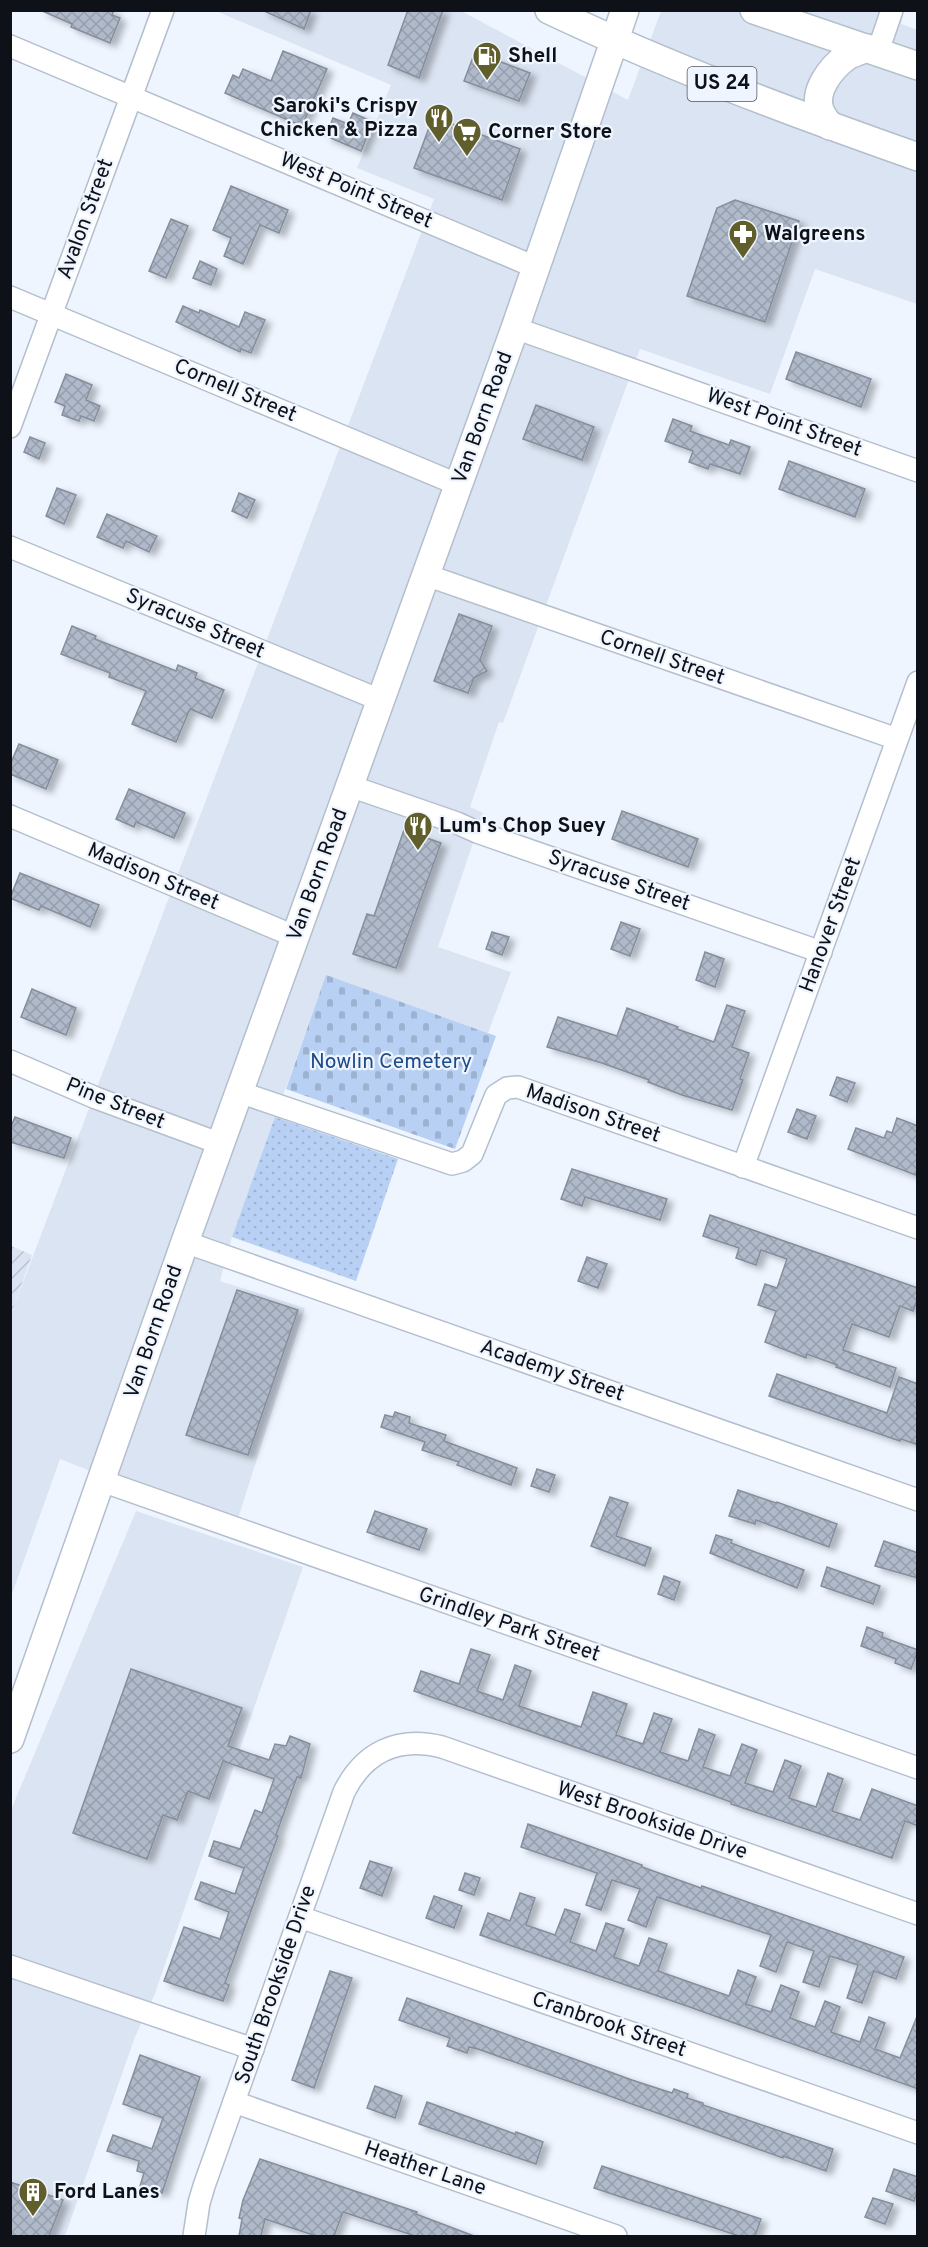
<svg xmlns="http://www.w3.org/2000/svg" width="928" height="2247" viewBox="0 0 928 2247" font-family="Overpass,sans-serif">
<defs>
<pattern id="industrial-furrows" width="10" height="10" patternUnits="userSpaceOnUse" patternTransform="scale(1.5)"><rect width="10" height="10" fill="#dbe4f2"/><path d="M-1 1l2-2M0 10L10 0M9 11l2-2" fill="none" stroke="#bbc3cf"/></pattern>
<pattern id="grass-dots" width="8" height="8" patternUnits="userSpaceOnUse" patternTransform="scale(1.5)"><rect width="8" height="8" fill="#b7d0f3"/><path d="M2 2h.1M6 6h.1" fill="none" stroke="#9cb2d0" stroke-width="1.8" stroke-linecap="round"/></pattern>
<pattern id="cemetery-stones" width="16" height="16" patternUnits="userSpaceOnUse" patternTransform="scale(1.5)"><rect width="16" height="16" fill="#b7d0f3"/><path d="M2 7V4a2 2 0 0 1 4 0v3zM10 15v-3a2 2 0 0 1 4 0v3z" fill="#9cb2d0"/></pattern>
<pattern id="building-cross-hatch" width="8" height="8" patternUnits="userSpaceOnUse" patternTransform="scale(1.5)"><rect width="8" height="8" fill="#afb9c9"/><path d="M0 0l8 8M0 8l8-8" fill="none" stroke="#959eac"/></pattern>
<filter id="shadow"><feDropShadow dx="6" dy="4" stdDeviation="3" flood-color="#0004"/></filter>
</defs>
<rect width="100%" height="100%" fill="#eef5ff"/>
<g fill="#dbe4f2">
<polygon points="216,11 461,11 628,100 661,11 904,11 901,24 918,30 917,304 815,269 770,394 640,349 503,723 499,722 470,807 483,813 438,947 511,972 488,1033 326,976 232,1237 220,1281 305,1308 235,1528 60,1459 11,1597 11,1314 434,199 357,168 391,85"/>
<polygon points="136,1511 303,1567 154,1996 135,2037 65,2236 11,2236 11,1810"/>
</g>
<polygon fill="url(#industrial-furrows)" points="11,1246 32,1255 11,1314"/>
<polygon fill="url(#grass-dots)" points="275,1117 398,1159 356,1281 232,1237"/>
<polygon fill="url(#cemetery-stones)" points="326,975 496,1036 455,1149 286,1089"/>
<g fill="url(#building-cross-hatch)" stroke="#848e9c" stroke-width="1.5" filter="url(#shadow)">
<polygon points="40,10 114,10 112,15 120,18 110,43 71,27 72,24"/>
<polygon points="262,10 311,10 304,29"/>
<polygon points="408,10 443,10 419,78 388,65"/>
<polygon points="283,51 327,69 302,126 225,93 233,75 239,78 243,69 271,81"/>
<polygon points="475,52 530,73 519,101 464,81"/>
<polygon points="353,113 373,122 361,151 326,136 333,118 348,124"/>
<polygon points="433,117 520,149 502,200 414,168"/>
<polygon points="231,186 288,210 279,233 260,225 243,264 224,256 231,238 213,230"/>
<polygon points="735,200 799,221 765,322 687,296 717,208"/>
<polygon points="171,219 188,226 166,278 149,271"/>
<polygon points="200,261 217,269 211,285 193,278"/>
<polygon points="183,306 199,313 200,310 239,327 245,312 265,320 251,353 241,349 240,352 176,322"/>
<polygon points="796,352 871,379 861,407 786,379"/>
<polygon points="66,374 92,385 86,400 100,406 94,421 81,416 79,421 62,415 65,406 55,402"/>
<polygon points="536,405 594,427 582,460 523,439"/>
<polygon points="673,419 692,426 690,431 729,445 731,440 750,447 740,474 710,464 708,469 689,462 693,451 665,441"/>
<polygon points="30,437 45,443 39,459 24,452"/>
<polygon points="789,461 865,489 855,517 779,489"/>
<polygon points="57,488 76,495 64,524 46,516"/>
<polygon points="239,493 255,500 247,518 232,511"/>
<polygon points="107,514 157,536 149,552 126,541 123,548 97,537"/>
<polygon points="459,614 492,626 480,660 487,671 474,678 468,693 434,681"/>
<polygon points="72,626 96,636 95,639 176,671 178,665 197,673 195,678 224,690 212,718 190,709 176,742 132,724 146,691 109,677 110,673 61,654"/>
<polygon points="19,744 58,760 46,789 10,774 10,765"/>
<polygon points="129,789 185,813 174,838 136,822 134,827 116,819"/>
<polygon points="622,811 698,839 688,867 612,839"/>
<polygon points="404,830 441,843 396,968 353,954 367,914 374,916"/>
<polygon points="20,873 99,905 90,927 41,906 39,910 10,898"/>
<polygon points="621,922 640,929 630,956 611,949"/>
<polygon points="492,932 509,937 502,955 486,949"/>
<polygon points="705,952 724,959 715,987 696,980"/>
<polygon points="32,989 76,1008 66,1035 21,1017"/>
<polygon points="727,1005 745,1011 732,1047 749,1053 740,1079 743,1080 732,1110 682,1095 648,1082 649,1080 602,1063 547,1047 558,1017 617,1036 627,1008 678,1027 677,1029 714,1042"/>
<polygon points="837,1077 855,1083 847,1102 830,1095"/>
<polygon points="797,1109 816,1116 807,1139 788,1132"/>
<polygon points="15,1117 71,1138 64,1158 10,1142 10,1129"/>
<polygon points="897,1118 918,1126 918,1176 848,1149 856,1128 884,1138 887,1131 892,1133"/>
<polygon points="572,1169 667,1199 660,1220 585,1197 582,1206 561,1199"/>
<polygon points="710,1215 918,1288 918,1298 913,1311 900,1306 889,1337 852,1324 843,1350 896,1368 890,1387 836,1367 837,1365 807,1354 806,1358 765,1342 776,1311 758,1305 765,1284 777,1288 787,1259 761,1250 756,1265 736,1258 739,1248 703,1236"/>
<polygon points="587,1257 607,1264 598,1288 578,1281"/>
<polygon points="237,1290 298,1310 248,1455 186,1435"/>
<polygon points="777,1374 887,1413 899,1377 918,1384 918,1445 901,1439 900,1441 769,1396"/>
<polygon points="395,1412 410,1417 409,1423 446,1435 444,1441 517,1468 511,1485 457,1465 459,1462 422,1450 425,1442 381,1427 385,1415 393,1417"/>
<polygon points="537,1469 555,1475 549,1492 531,1486"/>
<polygon points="738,1490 776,1503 777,1502 837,1524 829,1547 756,1520 755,1524 729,1516"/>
<polygon points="610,1497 628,1503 616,1536 651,1548 645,1566 591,1546"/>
<polygon points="375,1511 427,1529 419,1550 367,1532"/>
<polygon points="716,1535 732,1540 731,1543 804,1570 797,1588 710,1553"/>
<polygon points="884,1541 918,1553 918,1578 875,1566"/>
<polygon points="827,1567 880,1586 873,1604 821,1586"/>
<polygon points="664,1576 680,1582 674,1600 658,1594"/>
<polygon points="867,1627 883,1633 882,1637 918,1650 911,1669 895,1663 896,1659 861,1646"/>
<polygon points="471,1649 490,1655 477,1691 503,1700 515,1665 531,1671 519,1706 581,1727 593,1692 627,1704 616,1735 643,1744 654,1713 672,1719 660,1752 688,1761 699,1729 715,1735 703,1767 730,1776 742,1744 757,1750 745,1783 773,1792 785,1760 801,1766 789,1798 816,1807 828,1773 843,1779 832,1811 860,1820 872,1789 918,1806 918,1826 905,1821 892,1858 731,1804 731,1802 644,1771 414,1691 421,1671 459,1684"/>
<polygon points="131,1669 242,1708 228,1746 269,1760 275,1744 286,1746 290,1736 310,1744 301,1778 297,1777 276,1835 278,1836 225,1983 229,1985 223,2001 164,1981 184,1927 220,1939 229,1912 195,1899 201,1882 235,1894 244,1868 209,1856 214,1841 240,1849 255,1810 262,1813 274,1779 223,1761 209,1799 188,1791 177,1820 163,1815 147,1859 73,1833"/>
<polygon points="528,1824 642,1865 642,1867 701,1888 702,1886 904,1957 896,1979 874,1971 862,2003 847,1998 858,1965 830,1956 819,1987 803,1982 814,1951 787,1942 776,1972 760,1966 771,1935 657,1897 646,1927 628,1920 640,1889 612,1880 601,1910 586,1905 597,1873 521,1847"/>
<polygon points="370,1861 392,1868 382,1896 360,1888"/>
<polygon points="465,1873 480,1878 474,1895 459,1890"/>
<polygon points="520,1893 535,1898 526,1925 555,1935 565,1909 580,1914 570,1942 596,1951 606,1923 624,1929 614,1957 639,1966 649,1938 667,1944 658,1971 729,1996 738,1970 756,1977 746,2004 771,2012 781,1985 799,1992 790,2018 815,2027 825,2001 840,2007 831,2032 860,2042 869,2017 885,2023 875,2049 900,2058 918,2014 918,2089 687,2006 480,1935 488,1913 510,1921"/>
<polygon points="434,1896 462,1906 454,1928 426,1918"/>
<polygon points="330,1971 352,1978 314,2088 292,2080"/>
<polygon points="407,1998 632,2080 672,2093 674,2089 688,2094 687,2098 703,2103 703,2105 833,2149 826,2171 783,2156 783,2158 478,2049 469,2047 467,2053 447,2046 450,2038 399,2020"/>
<polygon points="140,2055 200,2077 162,2193 140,2186 144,2173 137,2171 139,2161 107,2151 113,2135 152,2149 163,2118 123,2104"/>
<polygon points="375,2086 402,2096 395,2118 367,2108"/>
<polygon points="427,2102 515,2134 516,2132 543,2142 536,2164 419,2124"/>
<polygon points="260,2159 417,2212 416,2214 474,2236 415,2236 343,2212 334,2236 316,2236 265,2219 261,2236 239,2236 242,2219 239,2218 243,2200"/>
<polygon points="602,2166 761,2219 755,2236 739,2236 594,2188"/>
<polygon points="894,2169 918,2177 918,2189 914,2201 886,2191"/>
<polygon points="10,2182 63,2200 49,2236 10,2236"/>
<polygon points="873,2198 893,2204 885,2224 865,2217"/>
</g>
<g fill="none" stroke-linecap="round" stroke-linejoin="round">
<g stroke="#b4bfce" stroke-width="24">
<g id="minor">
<polyline points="10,46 535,267"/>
<polyline points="878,51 892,10"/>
<polyline points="10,297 459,485"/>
<polyline points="515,328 918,471"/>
<polyline points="10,427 163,10"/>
<polyline points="10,547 380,700"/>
<polyline points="426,575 897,739"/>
<polyline points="350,786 457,823 477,832 821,952"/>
<polyline points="10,816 296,937"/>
<polyline points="10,1061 96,1098 221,1144"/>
<polyline points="239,1092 452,1164 463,1161 472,1154 496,1095 507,1088 518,1087 918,1228"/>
<polyline points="743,1167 918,682"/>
<polyline points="185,1242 918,1500"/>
<polyline points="102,1481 918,1768"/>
<polyline points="300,1917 918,2133"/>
<polyline points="10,1966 253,2049"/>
<polyline points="234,2102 616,2236"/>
<path d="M194 2236 199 2203 204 2186 344 1792C364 1752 398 1736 442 1747L918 1914"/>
</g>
</g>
<g stroke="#b4bfce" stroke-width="30">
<g id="major">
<path d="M549 10C669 67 793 113 918 157"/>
<polyline points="754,10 918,66"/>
<path d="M830 126C826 121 822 115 820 110 813 91 831 68 846 57 852 53 860 51 867 48"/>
<polyline points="10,1739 185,1242 515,328 625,10"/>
</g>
</g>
<use href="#minor" stroke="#fff" stroke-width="21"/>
<use href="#major" stroke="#fff" stroke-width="27"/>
</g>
<defs>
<g id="fuel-pin" transform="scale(1.5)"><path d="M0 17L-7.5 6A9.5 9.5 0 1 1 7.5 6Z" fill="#605e2b" stroke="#eef5ff"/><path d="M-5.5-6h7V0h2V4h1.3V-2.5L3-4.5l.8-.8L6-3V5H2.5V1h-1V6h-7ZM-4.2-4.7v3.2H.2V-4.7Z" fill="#fff"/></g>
<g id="restaurant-pin" transform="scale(1.5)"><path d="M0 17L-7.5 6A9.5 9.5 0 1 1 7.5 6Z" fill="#605e2b" stroke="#eef5ff"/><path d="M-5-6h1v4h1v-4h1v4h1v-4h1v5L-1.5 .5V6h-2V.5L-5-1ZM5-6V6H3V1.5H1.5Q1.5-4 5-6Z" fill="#fff"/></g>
<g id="supermarket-pin" transform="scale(1.5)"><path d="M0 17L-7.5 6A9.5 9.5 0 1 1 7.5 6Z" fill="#605e2b" stroke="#eef5ff"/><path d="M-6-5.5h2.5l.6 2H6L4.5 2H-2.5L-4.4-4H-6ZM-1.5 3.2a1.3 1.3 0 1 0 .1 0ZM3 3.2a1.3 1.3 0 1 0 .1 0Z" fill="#fff"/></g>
<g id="pharmacy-pin" transform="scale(1.5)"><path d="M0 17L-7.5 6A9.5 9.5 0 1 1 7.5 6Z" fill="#605e2b" stroke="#eef5ff"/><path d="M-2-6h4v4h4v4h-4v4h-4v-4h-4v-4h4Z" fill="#fff"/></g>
<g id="building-pin" transform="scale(1.5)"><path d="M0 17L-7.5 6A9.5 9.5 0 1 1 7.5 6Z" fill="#605e2b" stroke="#eef5ff"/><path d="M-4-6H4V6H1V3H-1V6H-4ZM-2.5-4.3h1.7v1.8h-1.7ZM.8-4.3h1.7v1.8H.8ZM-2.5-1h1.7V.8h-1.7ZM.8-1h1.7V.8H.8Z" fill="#fff"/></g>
</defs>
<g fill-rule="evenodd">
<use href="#fuel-pin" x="487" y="56"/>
<use href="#restaurant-pin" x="439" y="118"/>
<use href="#supermarket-pin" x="467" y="132"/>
<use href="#pharmacy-pin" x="743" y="234"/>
<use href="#restaurant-pin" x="418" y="826"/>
<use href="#building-pin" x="33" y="2192"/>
</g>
<g text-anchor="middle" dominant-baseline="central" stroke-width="4.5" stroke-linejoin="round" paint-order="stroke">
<rect fill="#eef5ff" stroke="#51555d" stroke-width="1.5" x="687.5" y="67" width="69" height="34" rx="4.5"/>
<g font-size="20" font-weight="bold" fill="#0e1117">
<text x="722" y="84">US 24</text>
</g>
<g font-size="21" font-weight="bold" fill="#0e1117" stroke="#eef5ff" text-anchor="start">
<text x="508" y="56">Shell</text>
<text x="418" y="106" text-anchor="end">Saroki's Crispy<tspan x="418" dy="24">Chicken &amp; Pizza</tspan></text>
<text x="488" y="132">Corner Store</text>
<text x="764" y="234">Walgreens</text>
<text x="439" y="826">Lum's Chop Suey</text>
<text x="54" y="2192">Ford Lanes</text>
</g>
<g font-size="21" fill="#0e1117" stroke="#eef5ff">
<text transform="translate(356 191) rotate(23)">West Point Street</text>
<text transform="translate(86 219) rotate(-70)">Avalon Street</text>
<text transform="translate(235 391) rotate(23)">Cornell Street</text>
<text transform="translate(483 418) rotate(-70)">Van Born Road</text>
<text transform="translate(784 423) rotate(20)">West Point Street</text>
<text transform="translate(195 624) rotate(23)">Syracuse Street</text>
<text transform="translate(662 658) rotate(19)">Cornell Street</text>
<text transform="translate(318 875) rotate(-70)">Van Born Road</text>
<text transform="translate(153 877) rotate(23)">Madison Street</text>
<text transform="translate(619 881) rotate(19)">Syracuse Street</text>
<text transform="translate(831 925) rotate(-70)">Hanover Street</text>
<text transform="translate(115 1104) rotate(22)">Pine Street</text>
<text transform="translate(593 1114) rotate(19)">Madison Street</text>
<text transform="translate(154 1332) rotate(-71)">Van Born Road</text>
<text transform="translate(552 1371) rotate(19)">Academy Street</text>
<text transform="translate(509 1625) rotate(19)">Grindley Park Street</text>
<text transform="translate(652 1821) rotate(19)">West Brookside Drive</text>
<text transform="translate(276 1985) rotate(-71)">South Brookside Drive</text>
<text transform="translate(609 2025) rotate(19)">Cranbrook Street</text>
<text transform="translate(425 2169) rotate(19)">Heather Lane</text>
</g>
<g font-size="21" fill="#1e4b89" stroke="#eef5ff">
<text x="391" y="1062">Nowlin Cemetery</text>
</g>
</g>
<rect width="928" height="2247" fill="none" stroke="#0e1117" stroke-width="24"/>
</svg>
